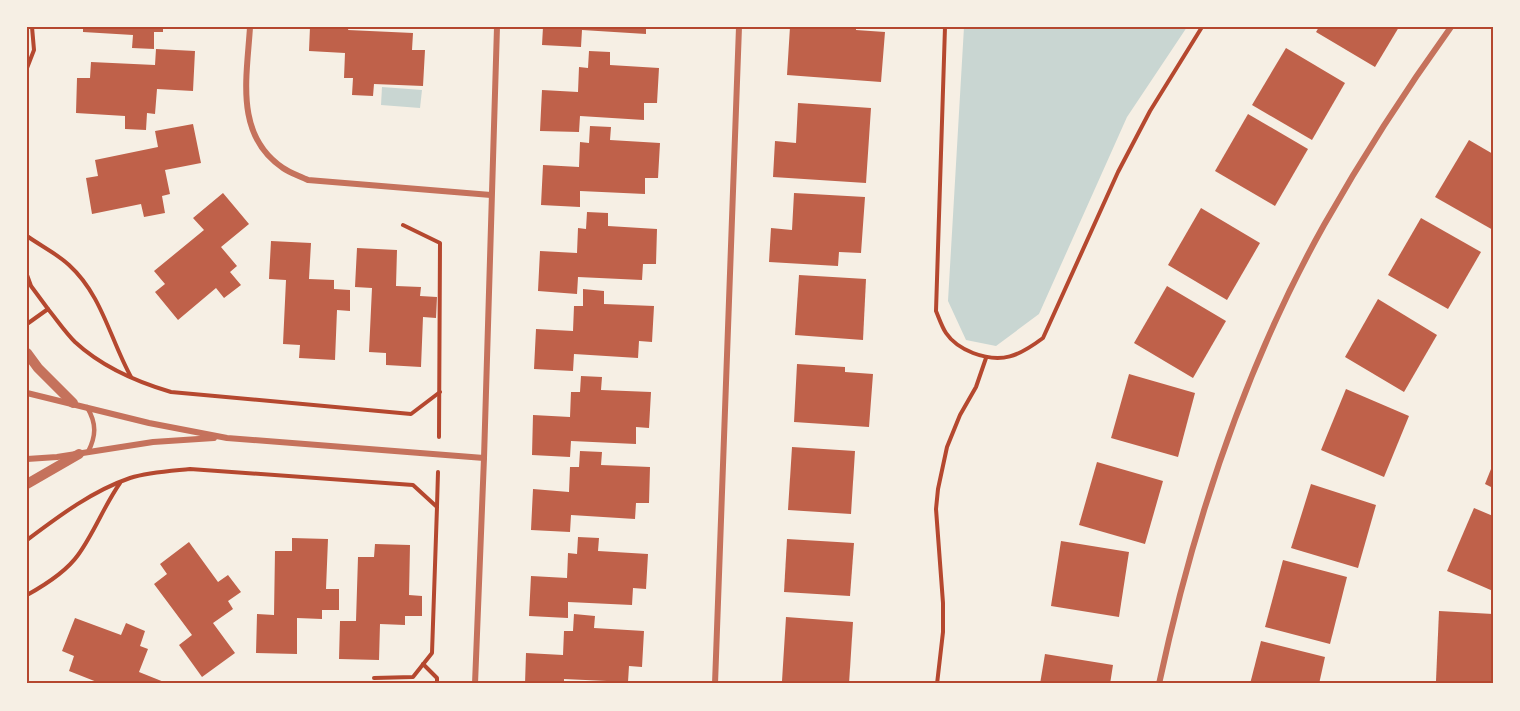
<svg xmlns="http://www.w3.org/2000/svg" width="1520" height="711" viewBox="0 0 1520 711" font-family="Jost,sans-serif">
<rect width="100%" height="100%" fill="#f6efe4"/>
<g fill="#c9d6d2">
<polygon points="964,27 1187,27 1127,117 1039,314 996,346 966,340 948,301"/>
<polygon points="382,87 422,90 420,108 381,105"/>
</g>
<g fill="#bf614a">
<polygon points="83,27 163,27 163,32 154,32 154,49 132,48 133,35 83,32"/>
<polygon points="310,27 349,27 348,30 413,33 412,50 425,50 423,86 374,84 373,96 352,95 353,78 344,78 345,53 309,51"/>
<polygon points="543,27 646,27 646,34 582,30 581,47 542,45"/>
<polygon points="790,27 856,27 856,30 885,32 881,82 787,75"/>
<polygon points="1319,27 1399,27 1375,67 1316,32"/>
<polygon points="1286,48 1345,83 1312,140 1252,105"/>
<polygon points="156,49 195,51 193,91 157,89 155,114 147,113 146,130 125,129 125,116 76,113 77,78 90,78 91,62 155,65"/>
<polygon points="589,51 610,52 610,65 659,68 657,103 644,103 644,120 580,116 579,132 540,131 542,90 578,92 579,67 588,68"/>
<polygon points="798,103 871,108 866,183 773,177 775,141 796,143"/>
<polygon points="1248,114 1308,149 1275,206 1215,171"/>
<polygon points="193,124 201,163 165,170 170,194 162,196 165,213 144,217 141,204 92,214 86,178 98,176 95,160 158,147 155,131"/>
<polygon points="590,126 611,127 610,140 660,143 658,178 645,178 645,194 580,191 580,207 541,205 543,165 579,167 580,142 589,143"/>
<polygon points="1469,140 1493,154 1493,230 1435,197"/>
<polygon points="223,193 249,224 221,247 237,266 230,272 241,285 224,298 216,288 178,320 155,292 165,284 154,271 204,230 193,218"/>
<polygon points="794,193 865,197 861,253 839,252 838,266 769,262 771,228 792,230"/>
<polygon points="1201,208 1260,243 1227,300 1168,265"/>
<polygon points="587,212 608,213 608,226 657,229 656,264 643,264 642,280 578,277 577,294 538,291 540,251 577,253 578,228 586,229"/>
<polygon points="1421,218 1481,252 1448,309 1388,275"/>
<polygon points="271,241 311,243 309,279 334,280 334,289 350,290 350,311 337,310 335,360 299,358 300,345 283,344 286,280 269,279"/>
<polygon points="357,248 397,250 396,286 421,287 420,296 437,297 436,318 423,317 421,367 386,365 386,353 369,352 372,288 355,287"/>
<polygon points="799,275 866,279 863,340 795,335"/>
<polygon points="1167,286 1226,321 1193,378 1134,343"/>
<polygon points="583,289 604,291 604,304 654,306 652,342 639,341 638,358 574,354 573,371 534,369 536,329 573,331 574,306 583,306"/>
<polygon points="1378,299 1437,335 1404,392 1345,357"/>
<polygon points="797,364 845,367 845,372 873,374 869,427 794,422"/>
<polygon points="1129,374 1195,393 1178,457 1111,438"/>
<polygon points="581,376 602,377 601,390 651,392 649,428 636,427 636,444 571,441 570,457 532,455 533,415 570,417 571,392 580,392"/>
<polygon points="1346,389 1409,416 1384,477 1321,450"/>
<polygon points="792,447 855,451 851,514 788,510"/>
<polygon points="580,451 602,452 601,465 650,467 649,503 636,503 635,519 571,515 570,532 531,530 533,489 569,492 570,467 579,467"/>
<polygon points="1097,462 1163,481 1145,544 1079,525"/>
<polygon points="1493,464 1493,488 1485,484"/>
<polygon points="1311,484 1376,505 1358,568 1291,548"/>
<polygon points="1474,508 1493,516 1493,591 1447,571"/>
<polygon points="578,537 599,538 598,551 648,554 646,589 633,588 632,605 568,602 568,618 529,616 531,576 567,578 568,553 577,554"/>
<polygon points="292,538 328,539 326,589 339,589 339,610 322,610 322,619 297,618 297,654 256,653 257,614 274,615 275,551 292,551"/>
<polygon points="787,539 854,543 850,596 784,592"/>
<polygon points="1061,541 1129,552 1119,617 1051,606"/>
<polygon points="189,542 218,582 228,575 241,592 228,601 233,609 213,623 235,653 202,677 179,645 192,635 154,584 167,574 160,564"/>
<polygon points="375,544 410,545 409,595 422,596 422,616 405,616 405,625 380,624 379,660 339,659 340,621 356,621 358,557 374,557"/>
<polygon points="1283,560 1347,577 1330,644 1265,627"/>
<polygon points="1439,611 1493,614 1493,683 1436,681"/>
<polygon points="574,614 595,616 594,628 644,631 642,667 629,666 628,682 564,679 564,684 525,684 526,653 563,655 564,631 573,631"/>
<polygon points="786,617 853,622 849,684 782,681"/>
<polygon points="75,618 121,635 126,623 145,631 140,646 148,649 139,672 169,684 102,684 69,671 74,656 62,651"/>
<polygon points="1261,641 1325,657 1319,684 1250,684"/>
<polygon points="1045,654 1113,665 1110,684 1040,684"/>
</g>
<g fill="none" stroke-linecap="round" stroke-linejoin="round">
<g stroke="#b5482f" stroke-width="4">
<path d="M945 27 936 311C939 318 942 327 946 333 952 342 963 349 973 353 1002 364 1019 356 1043 338L1118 172 1150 111 1202 27"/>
<polyline points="27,68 34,50 32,27"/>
<polyline points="403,225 440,243 439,437"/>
<path d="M27 236C41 246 56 253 69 265 102 295 110 339 131 377"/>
<polyline points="27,275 31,286 48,309"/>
<path d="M27 324 48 309C57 320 65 332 75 342 102 367 137 382 171 392L411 414 440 392"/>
<polyline points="437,506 438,472"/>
<path d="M27 540C59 516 92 491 130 478 149 472 170 471 190 469L413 485 437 507 432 653 413 677 374 678"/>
<path d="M27 595C45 585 66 572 78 555 94 533 104 506 120 483"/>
<polyline points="423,664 437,678 437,684"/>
<polyline points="937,684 943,632 943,603 936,509 938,489 947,447 960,415 976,387 986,358"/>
</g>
<path stroke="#c5725c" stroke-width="4.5" d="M87 407C97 424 96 436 88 452"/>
<g stroke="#c5725c" stroke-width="6">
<path d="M250 27C247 77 234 135 283 168 290 173 300 176 308 180L491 195"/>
<polyline points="27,393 149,423 227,438 484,458"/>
<polyline points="27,459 57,457 153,442 214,438"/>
<polyline points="475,684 484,458 497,27"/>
<polyline points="715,684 739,27"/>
<path d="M1159 684C1193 525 1244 368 1324 225 1363 156 1405 91 1451 27"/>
</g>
<g stroke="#c5725c" stroke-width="10">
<polyline points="27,353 38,368 73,403"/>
<polyline points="27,484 79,454"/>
</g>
</g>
<rect width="1520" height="711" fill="none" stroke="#f6efe4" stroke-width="57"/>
<rect x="28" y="28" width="1464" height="654" fill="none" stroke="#b5482f" stroke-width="2"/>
</svg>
